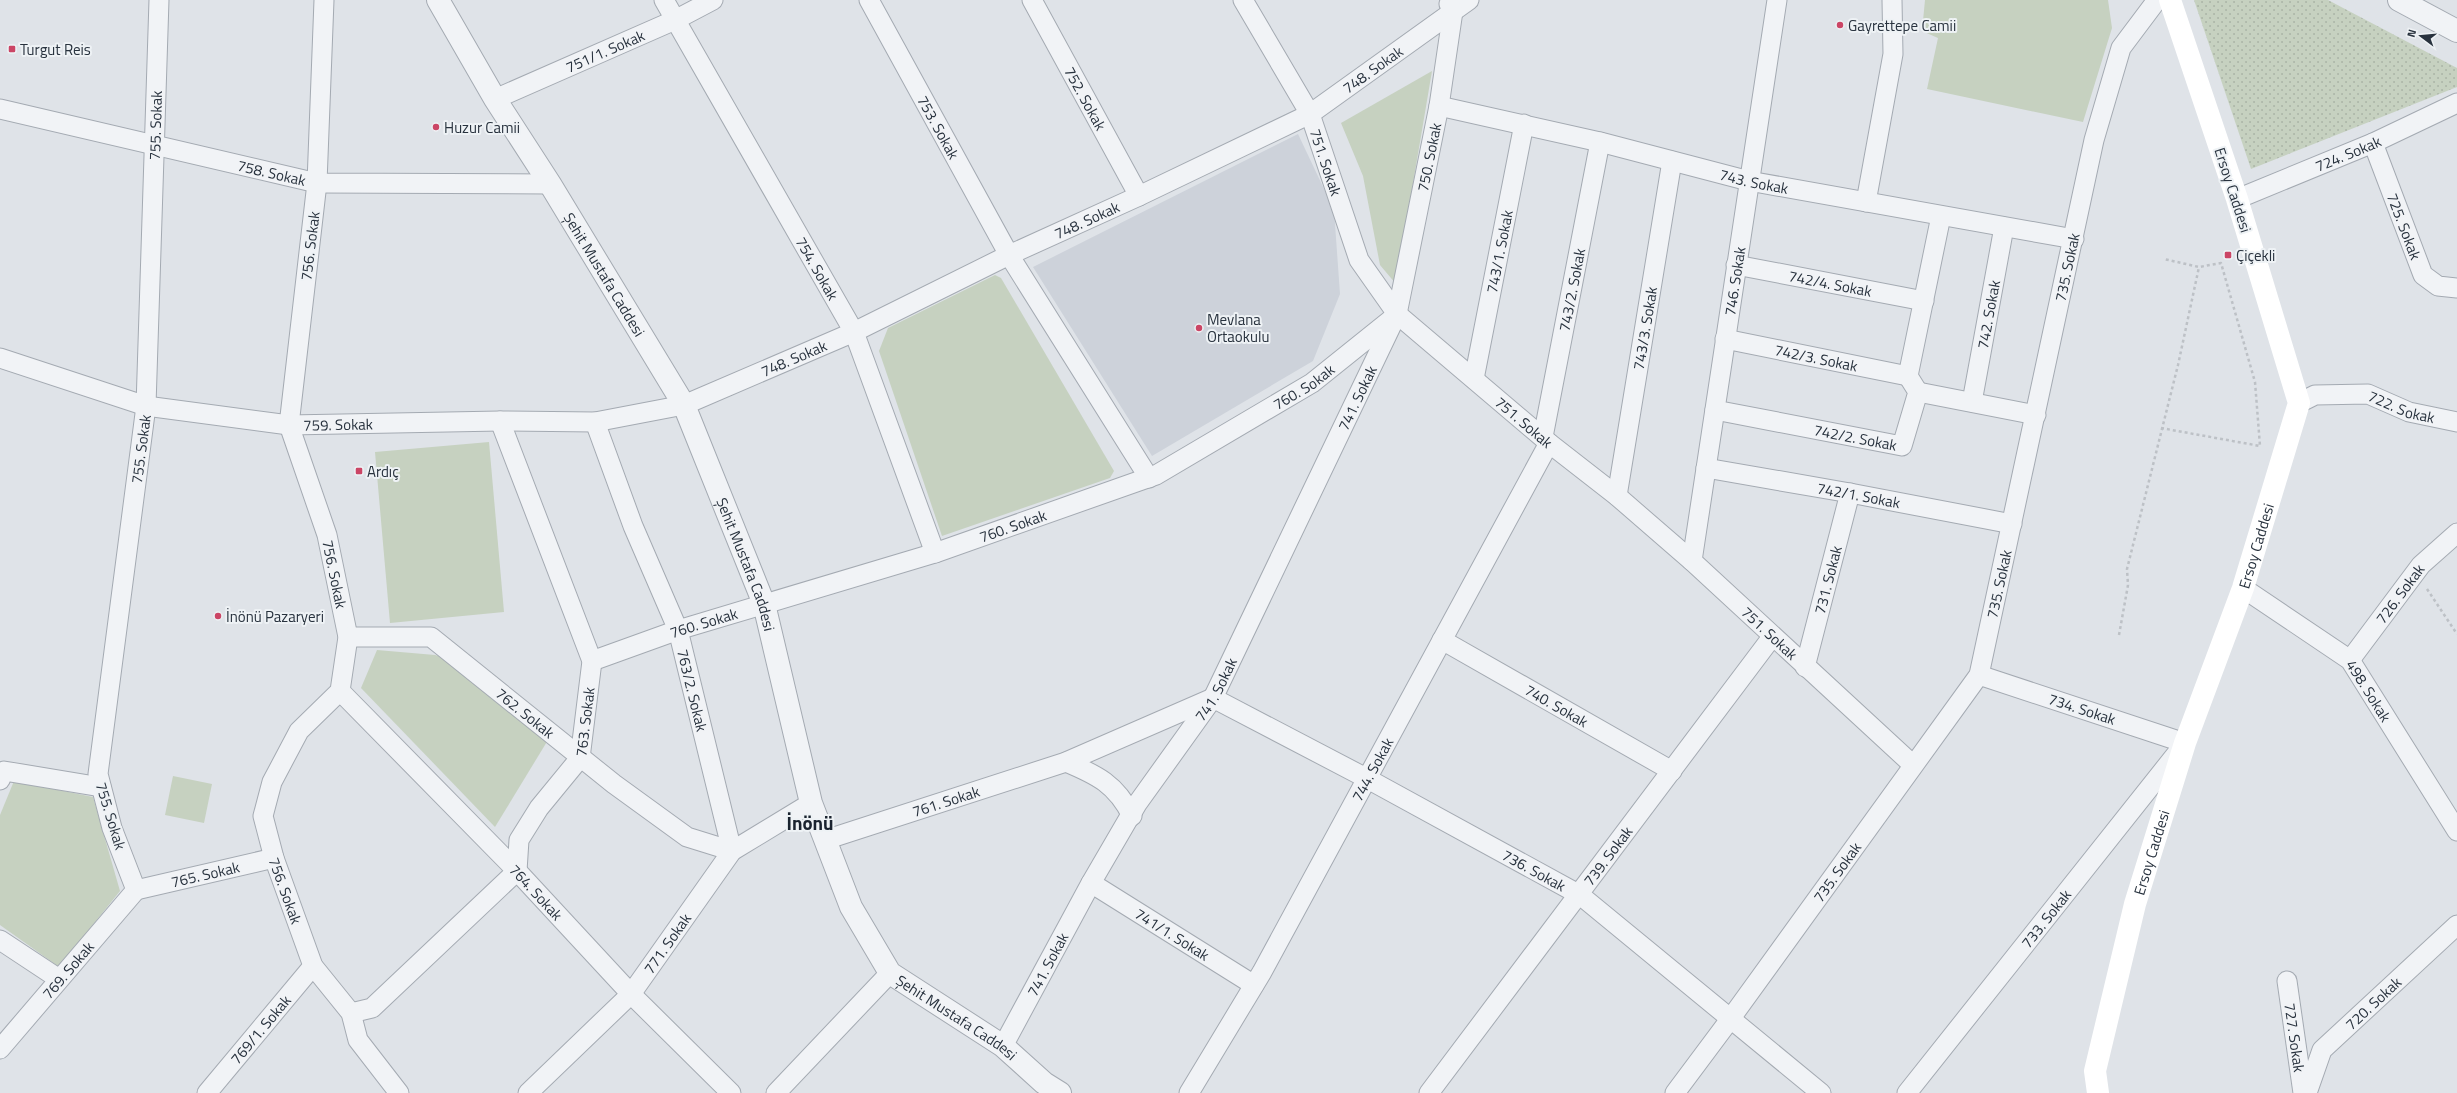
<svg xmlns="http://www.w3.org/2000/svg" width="2457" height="1093" viewBox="0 0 2457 1093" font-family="'Titillium Web',sans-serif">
<defs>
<pattern id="grass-dots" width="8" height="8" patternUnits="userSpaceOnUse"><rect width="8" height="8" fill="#c6d1c0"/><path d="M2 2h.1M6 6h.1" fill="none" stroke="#aab4a6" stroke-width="1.8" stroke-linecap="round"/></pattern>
</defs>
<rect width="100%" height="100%" fill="#dfe3e8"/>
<polygon fill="#cdd2da" points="1298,134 1334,210 1340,294 1313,361 1152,456 1033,267"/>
<polygon fill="url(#grass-dots)" points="2194,0 2328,0 2457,68 2457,87 2251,169"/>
<g fill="#c6d1c0">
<polygon points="1925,0 2108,0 2112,28 2083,122 1927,89 1938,38 1922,31"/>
<polygon points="1432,71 1396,284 1380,265 1363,176 1341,123"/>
<polygon points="995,275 1001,278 1114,471 1110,478 942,536 879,351 888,328"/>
<polygon points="489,442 504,612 390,623 375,452"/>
<polygon points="377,650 435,655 445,658 548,740 495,827 361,688"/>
<polygon points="173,776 212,784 204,823 165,815"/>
<polygon points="14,781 93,797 120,891 59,967 0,925 0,815"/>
</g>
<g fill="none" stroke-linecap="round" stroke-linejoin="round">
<g stroke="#a4aab2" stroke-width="21">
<g id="minor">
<path id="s1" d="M324 0 317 183 289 425 327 535 348 637 340 691 299 731 272 782 263 816 274 858 313 966 351 1013 358 1040 399 1093"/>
<path id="s2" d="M664 0 854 332 935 553"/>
<path id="s3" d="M869 0 1009 255 1149 478"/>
<path id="s4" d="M1032 0 1139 196"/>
<path id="s5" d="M1243 0 1310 114 1359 260 1397 314 1549 443 1617 496 1692 561 1913 765"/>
<path id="s6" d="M495 99 675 20 713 0"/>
<path id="s7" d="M1439 106 1600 142 1749 181 2074 239"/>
<path id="s8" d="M0 109 317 183 550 184"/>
<path id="s9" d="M2373 143 2423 275 2438 286 2457 288"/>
<path id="s10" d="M2237 199 2373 143 2457 103"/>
<polyline points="1866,202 1893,54 1892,0"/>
<path id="s11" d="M1736 265 1924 301"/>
<path id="s12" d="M1725 339 1908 376"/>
<path id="s13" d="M0 358 146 406 289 425 500 421 595 422 684 405 854 332 1009 255 1139 196 1310 114 1469 0"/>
<path id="s14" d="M1474 379 1524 124"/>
<polyline points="1918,392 2036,415"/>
<path id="s15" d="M1972 402 2004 227"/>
<path id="s16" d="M2299 403 2315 395 2368 394 2409 412 2457 422"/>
<path id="s17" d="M1715 410 1902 446 1918 392 1908 376 1941 216"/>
<path id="s18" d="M595 422 633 526 678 630 732 851"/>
<path id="s19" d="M1543 437 1600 142"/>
<path id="s20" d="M1706 468 1850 493 2012 524"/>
<path id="s21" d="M1617 496 1672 161"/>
<path id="s22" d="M1692 561 1777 0"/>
<path id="s23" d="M2243 588 2350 660 2457 831"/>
<path id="s24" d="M348 637H431L614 784 687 837 732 851"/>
<path id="s25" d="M1442 640 1672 771"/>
<path id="s26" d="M2350 660 2421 565 2457 533"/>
<path id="s27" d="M592 661 678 630 935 553 1156 475 1312 383 1393 318"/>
<path id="s28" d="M1805 667 1850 493"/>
<path id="s29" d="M340 691 517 871 631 994 731 1093"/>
<path d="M1066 762C1097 775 1116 784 1132 816"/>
<polyline points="0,780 4,771 101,787"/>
<path id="s30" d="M825 840 1066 762 1213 698 1366 778 1580 895 1821 1093"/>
<path id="s31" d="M1091 883 1254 985"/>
<path id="s32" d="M136 890 112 828 98 774 146 406 159 0"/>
<path id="s33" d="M136 890 274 858"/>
<polyline points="0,940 59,979"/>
<path id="s34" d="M2287 981 2303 1093"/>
<path id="s35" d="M351 1013 372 1008 517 871 519 840 539 808 580 758 592 661 500 421"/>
<path id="s36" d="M1003 1046 1091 883 1137 804 1213 698 1397 314 1439 106 1453 11 1449 4"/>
<path id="s37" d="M0 1049 136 890"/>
<path id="s38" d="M207 1093 313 966"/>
<path id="s39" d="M528 1093 631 994 732 851 811 803"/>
<polyline points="776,1093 890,973"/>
<path id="s40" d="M1189 1093 1262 972 1549 443"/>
<path id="s41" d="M1429 1093 1772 637"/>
<path id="s42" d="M1675 1093 1731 1018 1979 675 2094 140 2121 48 2157 0"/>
<path id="s43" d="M1907 1093 2185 743 1979 675"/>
<path id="s44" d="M2307 1093 2322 1050 2457 925"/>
</g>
</g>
<g stroke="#a4aab2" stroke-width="24">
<g id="tertiary">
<path id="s45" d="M438 0 495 99 550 184 684 405 764 604 811 803 851 907 890 973 1003 1046 1044 1083 1060 1093"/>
<polyline points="2399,0 2457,31"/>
</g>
</g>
<g stroke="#bdc1c6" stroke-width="2.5" stroke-dasharray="3 3" stroke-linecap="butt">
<polyline points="2161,428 2260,446 2255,382 2221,263 2199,267 2164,259"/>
<polyline points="2427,589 2457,634"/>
<polyline points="2119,635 2128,585 2127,569 2178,365 2199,267"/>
</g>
<use href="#minor" stroke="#f1f3f6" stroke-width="19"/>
<use href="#tertiary" stroke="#f1f3f6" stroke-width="22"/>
<path stroke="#fff" stroke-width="22" id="s46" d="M2098 1093 2095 1071 2135 904 2185 743 2243 588 2299 403 2237 199 2170 0"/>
</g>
<g fill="#cb4565" stroke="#eef2f5" stroke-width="1.5">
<circle cx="1840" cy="25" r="4"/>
<rect x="8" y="45" width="8" height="8" rx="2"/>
<circle cx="436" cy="127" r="4"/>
<rect x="2224" y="251" width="8" height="8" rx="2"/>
<circle cx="1199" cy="328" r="4"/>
<rect x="355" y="467" width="8" height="8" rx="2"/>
<circle cx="218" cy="616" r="4"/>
</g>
<g text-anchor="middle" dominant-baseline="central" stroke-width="4" stroke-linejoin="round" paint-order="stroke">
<g font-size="15" fill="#28323e" stroke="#eef2f5" text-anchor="start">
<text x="1848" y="25">Gayrettepe Camii</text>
<text x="20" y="49">Turgut Reis</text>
<text x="444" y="127">Huzur Camii</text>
<text x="2236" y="255">Çiçekli</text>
<text x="1207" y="319">Mevlana<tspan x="1207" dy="17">Ortaokulu</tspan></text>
<text x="367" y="471">Ardıç</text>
<text x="226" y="616">İnönü Pazaryeri</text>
</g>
<g font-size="15" fill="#28323e" stroke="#eef2f5">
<text stroke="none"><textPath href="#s6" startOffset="120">751/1. Sokak</textPath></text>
<text stroke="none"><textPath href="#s13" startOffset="1462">748. Sokak</textPath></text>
<text stroke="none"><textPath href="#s4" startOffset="112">752. Sokak</textPath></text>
<text stroke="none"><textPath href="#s32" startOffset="774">755. Sokak</textPath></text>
<text stroke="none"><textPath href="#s3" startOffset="145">753. Sokak</textPath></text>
<text stroke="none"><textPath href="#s10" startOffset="120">724. Sokak</textPath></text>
<text stroke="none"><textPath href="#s36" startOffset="993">750. Sokak</textPath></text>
<text stroke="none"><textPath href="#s5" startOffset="183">751. Sokak</textPath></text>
<text stroke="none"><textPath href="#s8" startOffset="279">758. Sokak</textPath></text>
<text stroke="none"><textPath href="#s7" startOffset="324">743. Sokak</textPath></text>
<text transform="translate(2233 190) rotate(72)">Ersoy Caddesi</text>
<text stroke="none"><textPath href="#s13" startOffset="1138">748. Sokak</textPath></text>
<text stroke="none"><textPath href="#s9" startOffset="89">725. Sokak</textPath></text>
<text transform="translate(310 246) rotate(-83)">756. Sokak</text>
<text stroke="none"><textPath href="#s14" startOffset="130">743/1. Sokak</textPath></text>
<text stroke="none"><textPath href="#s2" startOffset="309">754. Sokak</textPath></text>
<text stroke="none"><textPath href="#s42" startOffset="934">735. Sokak</textPath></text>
<text stroke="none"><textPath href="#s45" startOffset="321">Şehit Mustafa Caddesi</textPath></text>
<text stroke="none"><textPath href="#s22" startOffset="283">746. Sokak</textPath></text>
<text stroke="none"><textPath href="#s11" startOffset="96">742/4. Sokak</textPath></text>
<text stroke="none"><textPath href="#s19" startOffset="150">743/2. Sokak</textPath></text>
<text stroke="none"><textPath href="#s15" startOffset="89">742. Sokak</textPath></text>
<text stroke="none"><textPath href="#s21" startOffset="170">743/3. Sokak</textPath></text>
<text stroke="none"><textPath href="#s13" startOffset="814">748. Sokak</textPath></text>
<text stroke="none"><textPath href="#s12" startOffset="93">742/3. Sokak</textPath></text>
<text stroke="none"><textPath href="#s27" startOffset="766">760. Sokak</textPath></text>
<text stroke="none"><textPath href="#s36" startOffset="740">741. Sokak</textPath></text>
<text stroke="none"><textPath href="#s16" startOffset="107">722. Sokak</textPath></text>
<text stroke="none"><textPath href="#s5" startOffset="519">751. Sokak</textPath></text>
<text stroke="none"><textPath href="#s13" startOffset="347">759. Sokak</textPath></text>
<text stroke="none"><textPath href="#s17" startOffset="143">742/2. Sokak</textPath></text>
<text stroke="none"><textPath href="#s32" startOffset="450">755. Sokak</textPath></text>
<text stroke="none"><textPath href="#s20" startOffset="155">742/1. Sokak</textPath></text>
<text stroke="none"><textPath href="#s27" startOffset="442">760. Sokak</textPath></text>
<text stroke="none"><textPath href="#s46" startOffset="572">Ersoy Caddesi</textPath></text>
<text stroke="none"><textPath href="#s45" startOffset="645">Şehit Mustafa Caddesi</textPath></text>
<text stroke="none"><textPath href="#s1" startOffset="583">756. Sokak</textPath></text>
<text stroke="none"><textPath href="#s28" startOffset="90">731. Sokak</textPath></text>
<text stroke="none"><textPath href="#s42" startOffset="610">735. Sokak</textPath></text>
<text stroke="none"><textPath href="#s26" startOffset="83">726. Sokak</textPath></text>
<text stroke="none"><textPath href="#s27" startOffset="118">760. Sokak</textPath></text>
<text stroke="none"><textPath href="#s5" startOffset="843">751. Sokak</textPath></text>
<text stroke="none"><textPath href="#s36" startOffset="416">741. Sokak</textPath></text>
<text stroke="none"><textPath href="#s18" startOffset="286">763/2. Sokak</textPath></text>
<text stroke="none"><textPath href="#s23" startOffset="165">498. Sokak</textPath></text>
<text stroke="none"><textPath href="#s25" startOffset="132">740. Sokak</textPath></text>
<text transform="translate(2082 709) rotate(18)">734. Sokak</text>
<text stroke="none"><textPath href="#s24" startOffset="204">762. Sokak</textPath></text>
<text stroke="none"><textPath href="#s35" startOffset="391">763. Sokak</textPath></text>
<text stroke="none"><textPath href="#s40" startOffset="372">744. Sokak</textPath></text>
<text stroke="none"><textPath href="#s30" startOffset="127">761. Sokak</textPath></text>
<text transform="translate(111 816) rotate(73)">755. Sokak</text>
<text stroke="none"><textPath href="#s46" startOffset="248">Ersoy Caddesi</textPath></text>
<text stroke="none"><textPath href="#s41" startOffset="297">739. Sokak</textPath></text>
<text stroke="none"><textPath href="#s30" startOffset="778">736. Sokak</textPath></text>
<text stroke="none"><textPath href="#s42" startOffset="274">735. Sokak</textPath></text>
<text stroke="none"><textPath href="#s33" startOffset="71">765. Sokak</textPath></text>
<text stroke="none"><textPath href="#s1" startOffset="930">756. Sokak</textPath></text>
<text stroke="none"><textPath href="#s29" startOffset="281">764. Sokak</textPath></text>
<text stroke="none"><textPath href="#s43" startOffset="223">733. Sokak</textPath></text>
<text stroke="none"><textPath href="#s31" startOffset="96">741/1. Sokak</textPath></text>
<text stroke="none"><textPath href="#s39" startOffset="205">771. Sokak</textPath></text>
<text stroke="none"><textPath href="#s36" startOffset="93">741. Sokak</textPath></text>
<text stroke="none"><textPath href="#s37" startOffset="104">769. Sokak</textPath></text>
<text stroke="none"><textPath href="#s44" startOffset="115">720. Sokak</textPath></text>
<text stroke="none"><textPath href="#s45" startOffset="1161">Şehit Mustafa Caddesi</textPath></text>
<text stroke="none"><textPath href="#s38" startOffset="83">769/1. Sokak</textPath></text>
<text stroke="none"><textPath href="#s34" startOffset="57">727. Sokak</textPath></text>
</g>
<g font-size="19" font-weight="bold" fill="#1a232f" stroke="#eef2f5">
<text x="810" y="822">İnönü</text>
</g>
</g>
<g transform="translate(2421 36) rotate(286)" stroke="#eef2f5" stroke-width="3" paint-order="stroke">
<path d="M0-3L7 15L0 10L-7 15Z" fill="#28323e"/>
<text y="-6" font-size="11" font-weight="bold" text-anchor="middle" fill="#28323e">N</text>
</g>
</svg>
